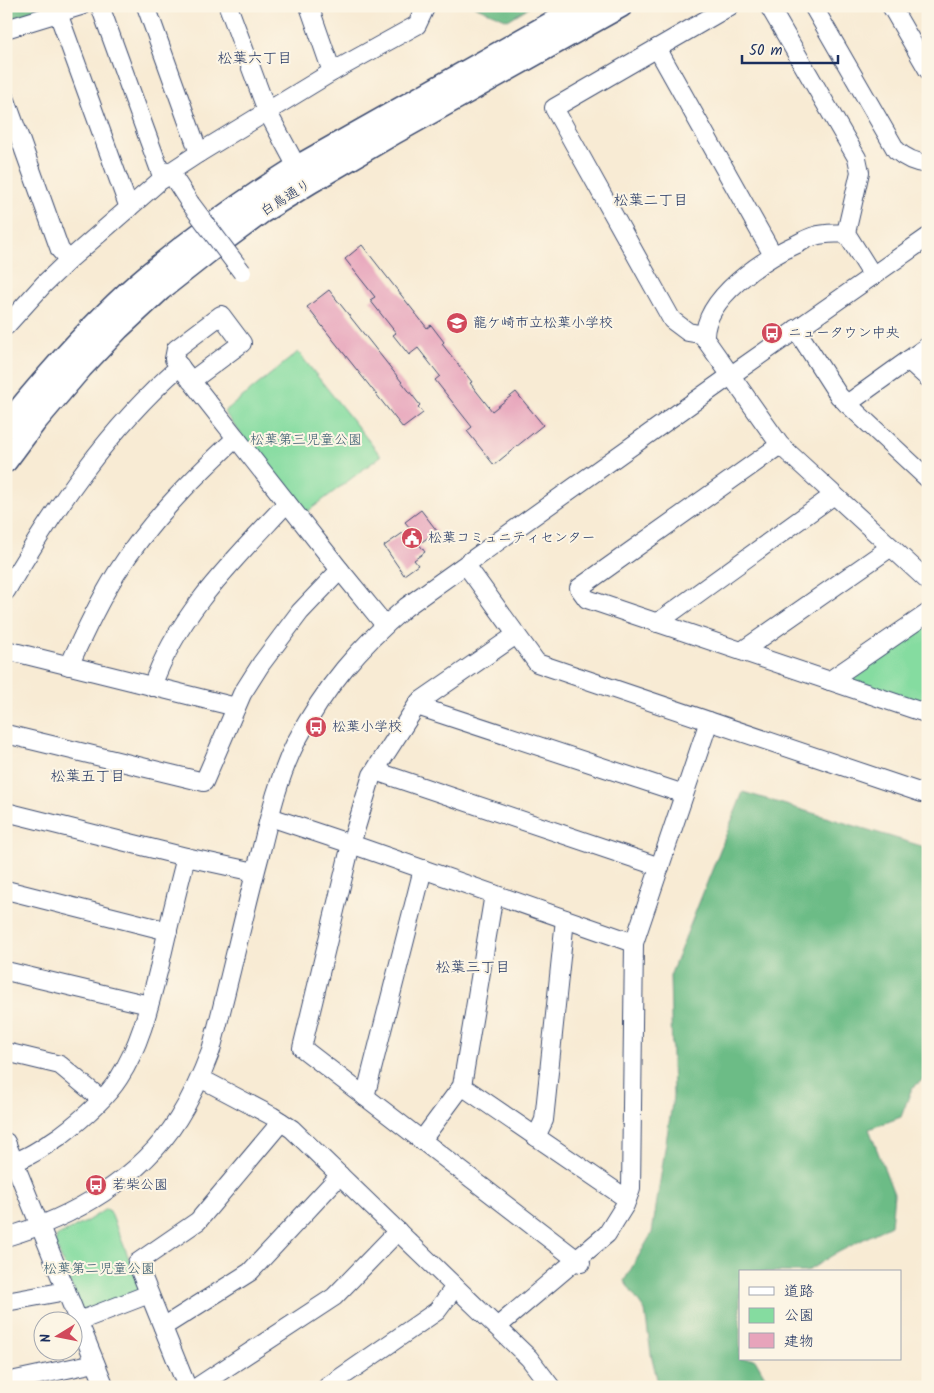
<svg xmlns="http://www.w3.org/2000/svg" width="934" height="1393" viewBox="0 0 934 1393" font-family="Kalam,'Klee One',sans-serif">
<rect width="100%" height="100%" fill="#fcf5e5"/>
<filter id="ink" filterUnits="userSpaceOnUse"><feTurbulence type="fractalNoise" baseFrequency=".02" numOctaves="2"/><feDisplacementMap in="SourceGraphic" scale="10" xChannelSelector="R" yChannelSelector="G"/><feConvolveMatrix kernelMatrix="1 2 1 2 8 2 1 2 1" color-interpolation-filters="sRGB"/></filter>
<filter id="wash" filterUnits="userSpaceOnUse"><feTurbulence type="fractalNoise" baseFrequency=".0096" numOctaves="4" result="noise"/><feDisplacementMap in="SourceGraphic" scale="20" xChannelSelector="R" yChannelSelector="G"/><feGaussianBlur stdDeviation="1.12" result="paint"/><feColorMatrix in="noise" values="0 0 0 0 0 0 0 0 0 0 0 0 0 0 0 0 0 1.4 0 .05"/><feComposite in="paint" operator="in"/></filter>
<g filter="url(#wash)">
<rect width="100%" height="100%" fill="#f8ebd4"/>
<g fill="#85dca0" stroke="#50867f">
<polygon points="298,352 381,456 303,515 224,412"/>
<polygon points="928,619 928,708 849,681 847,674"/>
<polygon points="106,1209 110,1211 140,1286 137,1293 88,1312 80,1308 55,1243 57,1236 84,1223"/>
</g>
<g fill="#6cbc86" stroke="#447672">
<polygon points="6,6 62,6 6,24"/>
<polygon points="474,6 531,6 508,20"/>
<polygon points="743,792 928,848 928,1076 912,1088 901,1117 869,1129 894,1194 891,1225 833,1255 806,1272 740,1272 740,1359 755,1359 771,1387 659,1387 651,1354 645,1311 624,1281 652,1233 673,1097 670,976"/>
</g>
<g id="blocks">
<g fill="#e7a4bb">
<polygon points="362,245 427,328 431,325 444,342 442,344 472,382 470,383 492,411 516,392 543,425 494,465 467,431 472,427 435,380 440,376 418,348 409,355 393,335 396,333 370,300 375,297 345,259"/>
<polygon points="329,290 420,405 418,407 423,413 403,428 307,307"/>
<polygon points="421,510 437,531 419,544 425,552 414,560 418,565 404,575 384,546 410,528 405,522"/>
</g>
</g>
</g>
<g filter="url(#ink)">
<use href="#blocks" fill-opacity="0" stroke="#3c4b70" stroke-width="1"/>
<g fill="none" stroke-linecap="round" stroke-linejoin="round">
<g stroke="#3c4b70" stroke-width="20">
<g id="minor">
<polyline points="100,6 163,179"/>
<polyline points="146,6 199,153"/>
<polyline points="228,6 267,111 297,167 304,176"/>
<polyline points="309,6 332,72"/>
<polyline points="769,6 857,158 860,172 846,233 873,276"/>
<path d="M813 6 896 150C906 159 915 163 928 164"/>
<polyline points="891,6 928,70"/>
<polyline points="58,13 129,208"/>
<polyline points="6,29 81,6"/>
<polyline points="657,48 773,255"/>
<polyline points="6,100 60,250 69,260"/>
<polyline points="170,172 190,203"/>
<path d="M846 233C836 234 824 233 815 236 809 237 803 241 797 244 765 258 703 298 705 339L780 445 928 581"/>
<polyline points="6,326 44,284 69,260 170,172 199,153 332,72 417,25 426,6"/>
<polyline points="796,329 839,396 928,479"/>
<polyline points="705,335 688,332 672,320 554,108 730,6"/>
<polyline points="908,360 928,378"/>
<polyline points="191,381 242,343 221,315 176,349 174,359 340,570 385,625"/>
<polyline points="847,404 928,346"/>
<polyline points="780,445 579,588 587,599 928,714"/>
<polyline points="466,565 537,663 928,795"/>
<path d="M6 591C54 509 108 429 180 366"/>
<polyline points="657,623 834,495"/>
<polyline points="516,635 419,702 372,775 351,844 302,1048 581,1263"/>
<polyline points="6,650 236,707"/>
<polyline points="742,651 891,547"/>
<path d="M69 666C83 635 98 603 116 574 148 523 192 479 236 438"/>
<polyline points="829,681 928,613"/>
<path d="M152 687C177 614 236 558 287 503"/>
<polyline points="417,706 684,794"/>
<polyline points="6,734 204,782 242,694 261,664 300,612 340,570"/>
<polyline points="375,771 660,867"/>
<polyline points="6,812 186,857 255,872"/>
<polyline points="270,817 351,844 634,943"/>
<polyline points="6,890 168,931"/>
<polyline points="6,971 149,1005"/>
<polyline points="6,1052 60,1065 101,1099"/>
<polyline points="200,1078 272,1116 292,1129 529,1358 551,1387"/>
<polyline points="462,1086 627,1199"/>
<polyline points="365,1097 423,869"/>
<polyline points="536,1137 544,1120 565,919"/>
<polyline points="422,1140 462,1086 494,894"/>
<polyline points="6,1142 105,1387"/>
<path d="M6 1164C26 1160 43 1147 60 1136 81 1120 105 1100 119 1078 141 1044 150 1003 160 964 168 928 177 892 186 857"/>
<path d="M6 1237C72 1218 141 1178 178 1119 192 1097 202 1074 211 1050 229 984 243 917 261 851 270 814 279 776 296 742 325 687 359 647 406 607L730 376 928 237"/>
<polyline points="6,1302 66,1291"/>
<polyline points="79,1321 149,1294"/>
<polyline points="163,1327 250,1272 340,1175"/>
<polyline points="497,1327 607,1234 625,1205 631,1189 634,943 709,721"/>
<polyline points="6,1382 95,1363"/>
<polyline points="187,1387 137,1263 198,1221 281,1122"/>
<polyline points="197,1387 334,1297 398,1231"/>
<polyline points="327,1387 437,1311 455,1287"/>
</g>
</g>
<g stroke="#3c4b70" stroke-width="25">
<g id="major">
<path d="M6 427C20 407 36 389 52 371 82 337 114 303 149 274 196 235 246 199 297 167L582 6"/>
<polyline points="6,461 35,422 81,368 119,328 161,289 208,252 262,212 309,183 394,133 621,6"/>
</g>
</g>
<use href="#minor" stroke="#fff" stroke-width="18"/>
<use href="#major" stroke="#fff" stroke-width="22"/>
<g stroke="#3c4b70" stroke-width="20" stroke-linecap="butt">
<polyline id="minor-bridge" points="190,203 242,272"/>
</g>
<use href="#minor-bridge" stroke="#fff" stroke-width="18"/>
</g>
</g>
<defs>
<g id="school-disc" transform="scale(1.125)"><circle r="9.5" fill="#d1495b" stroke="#fcf5e5"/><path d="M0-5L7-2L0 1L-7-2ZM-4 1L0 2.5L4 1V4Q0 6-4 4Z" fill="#fff"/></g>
<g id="bus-disc" transform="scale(1.125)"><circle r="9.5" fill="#d1495b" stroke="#fcf5e5"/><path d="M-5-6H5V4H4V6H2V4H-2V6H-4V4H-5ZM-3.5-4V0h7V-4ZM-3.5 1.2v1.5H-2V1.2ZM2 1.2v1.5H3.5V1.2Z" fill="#fff"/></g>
<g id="civic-disc" transform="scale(1.125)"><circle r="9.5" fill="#d1495b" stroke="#fcf5e5"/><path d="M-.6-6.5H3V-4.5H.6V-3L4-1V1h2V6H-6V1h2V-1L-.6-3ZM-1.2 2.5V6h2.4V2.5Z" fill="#fff"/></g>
</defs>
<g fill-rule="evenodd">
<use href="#school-disc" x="457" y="323"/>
<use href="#bus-disc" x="772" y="333"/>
<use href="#civic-disc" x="412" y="538"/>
<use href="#bus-disc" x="316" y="727"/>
<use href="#bus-disc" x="96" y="1185"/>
</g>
<g text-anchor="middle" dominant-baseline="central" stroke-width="4" stroke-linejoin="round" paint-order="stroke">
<g font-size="14" fill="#1b2f5e" stroke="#fcf5e5">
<text transform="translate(286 198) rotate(-32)">白鳥通り</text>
</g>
<g font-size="14" fill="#1b2f5e" stroke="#fcf5e5" text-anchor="start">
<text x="473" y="323">龍ケ崎市立松葉小学校</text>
<text x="788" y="333">ニュータウン中央</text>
<text x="428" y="538">松葉コミュニティセンター</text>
<text x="332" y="727">松葉小学校</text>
<text x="112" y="1185">若柴公園</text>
</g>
<g font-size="14" fill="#365a6e" stroke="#fcf5e5">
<text x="306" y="440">松葉第三児童公園</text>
<text x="99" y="1269">松葉第二児童公園</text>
</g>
<g font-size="15" fill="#1b2f5e" stroke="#fcf5e5">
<text x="255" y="59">松葉六丁目</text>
<text x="651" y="201">松葉二丁目</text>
<text x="88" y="777">松葉五丁目</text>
<text x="473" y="968">松葉三丁目</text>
</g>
</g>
<rect width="934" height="1393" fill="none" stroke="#fcf5e5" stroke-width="25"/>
<rect x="739" y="1270" width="162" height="90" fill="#fcf5e5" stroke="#a2a6af"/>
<rect x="749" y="1287" width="25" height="8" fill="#ffffff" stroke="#a2a6af"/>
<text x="784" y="1296" font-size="15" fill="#1b2f5e">道路</text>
<rect x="749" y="1308" width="25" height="15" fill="#85dca0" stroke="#a2a6af"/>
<text x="784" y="1320" font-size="15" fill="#1b2f5e">公園</text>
<rect x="749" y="1333" width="25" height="15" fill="#e7a4bb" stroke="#a2a6af"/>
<text x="784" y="1346" font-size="15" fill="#1b2f5e">建物</text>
<g transform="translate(58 1336) rotate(260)"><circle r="24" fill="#fcf5e5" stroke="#a2a6af"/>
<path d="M0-4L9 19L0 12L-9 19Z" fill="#d1495b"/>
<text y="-8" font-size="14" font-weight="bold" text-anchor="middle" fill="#1b2f5e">N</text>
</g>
<path d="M742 55v8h96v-8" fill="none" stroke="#1b2f5e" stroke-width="2.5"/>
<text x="749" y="55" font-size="15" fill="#1b2f5e" stroke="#fcf5e5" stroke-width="4" paint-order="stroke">50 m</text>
</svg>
